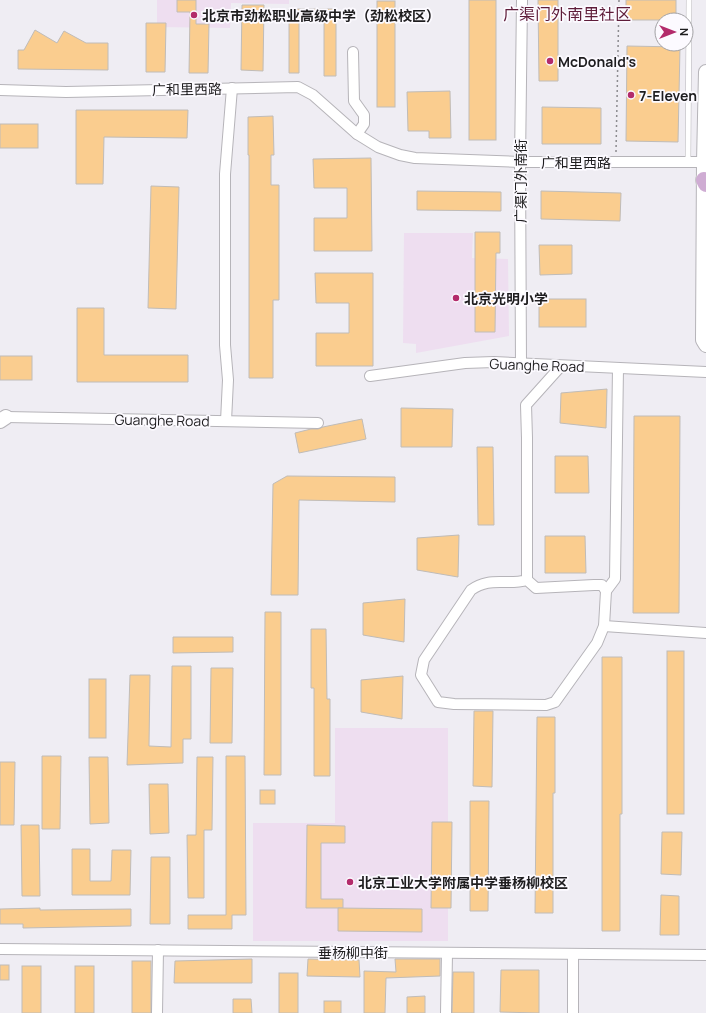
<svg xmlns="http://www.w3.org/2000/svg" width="706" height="1013" viewBox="0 0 706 1013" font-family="Manrope,'Noto Sans SC',sans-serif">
<rect width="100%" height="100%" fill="#efedf3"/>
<g fill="#eedef0">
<polygon points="157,0 289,0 289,4 231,3 230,28 157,27"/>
<polygon points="404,233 473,233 472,258 508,259 509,336 416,353 416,344 403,343"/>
<polygon points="335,728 448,728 448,941 253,941 253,823 335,823"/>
</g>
<g fill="#facd8f" stroke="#c0bcb8">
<polygon points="177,0 196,0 196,24 209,24 208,73 189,73 190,12 177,12"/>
<rect x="469" y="0" width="27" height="140"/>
<polygon points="538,0 558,0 558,81 539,81"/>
<rect x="626" y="0" width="50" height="20"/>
<rect x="377" y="1" width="18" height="106"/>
<polygon points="242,5 264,5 263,71 241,70"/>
<polygon points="289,9 336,9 336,76 324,76 324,22 299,22 299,73 289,73"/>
<polygon points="146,23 166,23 165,72 146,72"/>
<polygon points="35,30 57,43 64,31 86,43 108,43 108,70 18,69 18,50 24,50"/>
<polygon points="627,46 680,47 678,142 626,141"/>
<polygon points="450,91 451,138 429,138 429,131 408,131 407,92"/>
<polygon points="542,107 601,108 601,144 542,144"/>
<polygon points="76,110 188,110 187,138 104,137 103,184 76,184"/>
<polygon points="273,116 274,155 271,155 271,185 279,185 279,300 273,300 273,378 249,378 249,155 248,155 248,117"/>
<rect x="0" y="124" width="38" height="24"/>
<polygon points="371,158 372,251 314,251 314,218 347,218 347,188 314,188 313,159"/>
<polygon points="151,186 179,187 176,309 148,308"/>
<polygon points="417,191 501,192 501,211 417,210"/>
<polygon points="541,191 621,193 620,221 541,219"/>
<polygon points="475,232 500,232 500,253 496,253 495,332 475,332"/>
<polygon points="539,245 572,245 572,274 540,275"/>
<polygon points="315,273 373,273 373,366 316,366 316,333 349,333 349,303 316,303"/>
<rect x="539" y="299" width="47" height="28"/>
<polygon points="77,308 104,308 104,355 188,355 188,382 77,382"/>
<rect x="0" y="356" width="32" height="24"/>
<polygon points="607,389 606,428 560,423 561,393"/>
<polygon points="401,408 453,409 452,447 401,447"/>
<polygon points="634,416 680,416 679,613 633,613"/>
<polygon points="362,419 366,439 299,453 295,433 311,429 318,429 323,427"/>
<polygon points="477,447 493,447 494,525 478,525"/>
<polygon points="555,456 588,456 589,493 555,493"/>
<polygon points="287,476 395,477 395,502 299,500 298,595 271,595 273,484"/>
<polygon points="459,535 458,577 417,570 417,538"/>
<polygon points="545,536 585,536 586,573 545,573"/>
<polygon points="405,599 404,642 363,635 363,603"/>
<polygon points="265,612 281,612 281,775 264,775"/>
<polygon points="311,629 326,629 327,699 330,699 330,776 314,776 314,688 311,688"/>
<polygon points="173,637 233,637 233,652 173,653"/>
<rect x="667" y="651" width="17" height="163"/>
<polygon points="602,657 622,657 622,814 620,814 620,931 602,931"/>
<polygon points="172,666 191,666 191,739 183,739 183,763 127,765 130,675 150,675 149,746 171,747"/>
<polygon points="211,668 233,668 232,743 210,743"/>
<polygon points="403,676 402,719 361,712 361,680"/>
<rect x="89" y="679" width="17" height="59"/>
<polygon points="474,711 493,711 492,787 473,786"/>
<polygon points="537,717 555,717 555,793 553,793 553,913 535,913"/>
<polygon points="42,756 61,756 60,829 42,829"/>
<polygon points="226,756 245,756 246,915 232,915 232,929 188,929 188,915 226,915"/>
<polygon points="89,757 108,757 109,823 90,824"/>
<polygon points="197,757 213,757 212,830 204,830 204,898 188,898 187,835 196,835"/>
<polygon points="0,762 15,762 14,825 0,825"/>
<polygon points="149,784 168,784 169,833 150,834"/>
<rect x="260" y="790" width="15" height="14"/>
<polygon points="470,801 489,801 488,911 470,911"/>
<polygon points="432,822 452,822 451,908 431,908"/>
<polygon points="21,825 39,825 40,896 22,896"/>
<polygon points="307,825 345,826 345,843 321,843 321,899 343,899 343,908 306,908"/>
<polygon points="662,832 682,832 681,875 661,874"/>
<polygon points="72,849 90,849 90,881 111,881 112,850 131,850 130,895 72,895"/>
<polygon points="151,857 170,857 170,924 150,924"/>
<polygon points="661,895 679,896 679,935 660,935"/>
<polygon points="40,908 40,910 131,909 131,926 23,928 23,924 0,924 0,909"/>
<polygon points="338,908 422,909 422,932 338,931"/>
<polygon points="252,959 252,983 174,983 175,961"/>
<polygon points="308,959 359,960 360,977 307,976"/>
<polygon points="395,959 440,959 440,976 386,978 385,1013 364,1013 364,971 396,972"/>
<rect x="132" y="961" width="19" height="52"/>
<rect x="0" y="965" width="9" height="15"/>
<rect x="22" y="966" width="19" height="47"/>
<rect x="75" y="966" width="19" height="47"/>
<polygon points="501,970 539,970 539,1013 500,1012"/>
<polygon points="453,972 474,972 474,1013 452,1013"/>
<rect x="279" y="973" width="19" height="40"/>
<polygon points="425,996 425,1013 407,1013 407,997"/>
<polygon points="233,999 251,999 252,1013 233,1013"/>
<rect x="324" y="1001" width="17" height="12"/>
</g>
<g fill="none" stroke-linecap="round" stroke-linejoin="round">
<g stroke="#b6b4b9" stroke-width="6">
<polyline id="lane" points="688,162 689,0"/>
</g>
<g stroke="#b6b4b9" stroke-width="12">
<g id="street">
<polyline points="353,52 354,101 364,115 364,124 357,134"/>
<polyline points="0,90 66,92 298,87 313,95 357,134 378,147 400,155 415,158 520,162 704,162"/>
<polyline points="521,363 520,162 522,0"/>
<polyline points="370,376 465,363 494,362 706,372"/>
<polyline points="6,417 318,423"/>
<polyline points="226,421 228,380 225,345 225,174 232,88"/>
<path d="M527 580C506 586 490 576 471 590L424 660 421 675 438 702 454 704 546 705 555 702 597 643 604 626 606 591 602 585H594L536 588 527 580V438L526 405 561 366"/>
<polyline points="606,591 615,579 618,368"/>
<polyline points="604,626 706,633"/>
<polyline points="0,949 706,955"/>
<polyline points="157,1013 158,950"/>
<polyline points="446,1013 447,953"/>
<polyline points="573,1013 573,954"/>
</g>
</g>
<g stroke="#b6b4b9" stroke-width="16">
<g id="secondary">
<polyline points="706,72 704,162 703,340 706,345"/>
<polyline points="0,421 6,417"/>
</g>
</g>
<g stroke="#c9c9c9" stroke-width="18">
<polyline id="primary" points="704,180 706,184"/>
</g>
<polyline stroke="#8c8b8f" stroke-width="1.5" stroke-dasharray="2 3" stroke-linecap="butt" points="616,152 619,0"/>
<use href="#lane" stroke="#fff" stroke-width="5"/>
<use href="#street" stroke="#fff" stroke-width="10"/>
<use href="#secondary" stroke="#fff" stroke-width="14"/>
<use href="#primary" stroke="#cfacd3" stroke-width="16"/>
</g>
<g fill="#b32b6b" stroke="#fcfaff" stroke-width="1.5">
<circle cx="194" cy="15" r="4"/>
<circle cx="550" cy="61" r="4"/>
<circle cx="631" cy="95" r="4"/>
<circle cx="456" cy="298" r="4"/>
<circle cx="350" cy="882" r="4"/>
</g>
<g text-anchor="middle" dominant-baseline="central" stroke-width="3.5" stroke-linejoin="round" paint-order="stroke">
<g font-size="14" font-weight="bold" fill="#1e1d1f" stroke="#fcfaff" text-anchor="start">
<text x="202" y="15">北京市劲松职业高级中学（劲松校区）</text>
<text x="558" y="61">McDonald's</text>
<text x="639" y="95">7-Eleven</text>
<text x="464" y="298">北京光明小学</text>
<text x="358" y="882">北京工业大学附属中学垂杨柳校区</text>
</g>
<g font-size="14" fill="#1e1d1f" stroke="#fcfaff">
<text transform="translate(187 89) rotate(-1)">广和里西路</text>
<text x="576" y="162">广和里西路</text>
<text transform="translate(520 181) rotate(-90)">广渠门外南街</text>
<text transform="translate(537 365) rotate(2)">Guanghe Road</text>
<text transform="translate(162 420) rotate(1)">Guanghe Road</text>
<text x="353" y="952">垂杨柳中街</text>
</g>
<g font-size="16" fill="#5e1c39" stroke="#fcfaff">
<text x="567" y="14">广渠门外南里社区</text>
</g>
</g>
<g transform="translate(674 32) rotate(90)"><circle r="19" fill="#fcfaff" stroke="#a3a2a5"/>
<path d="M0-3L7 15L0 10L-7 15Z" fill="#b32b6b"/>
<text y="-6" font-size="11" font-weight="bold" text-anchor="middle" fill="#1e1d1f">N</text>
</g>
</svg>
